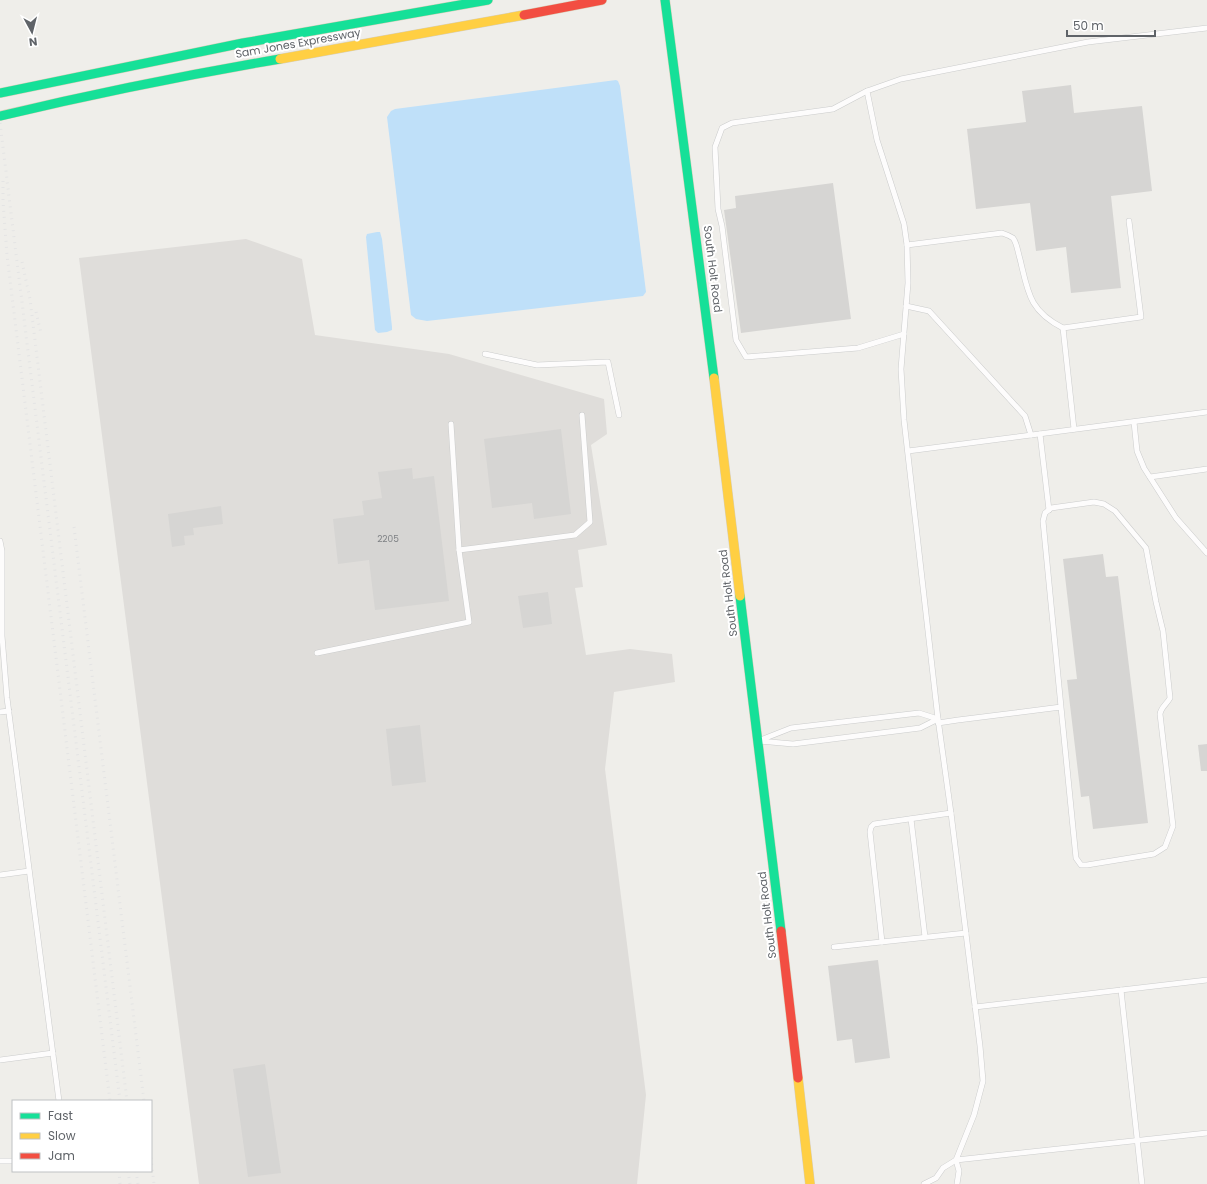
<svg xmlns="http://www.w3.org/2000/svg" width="1207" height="1184" viewBox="0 0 1207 1184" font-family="Poppins,sans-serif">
<rect width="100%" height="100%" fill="#efeeea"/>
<polygon fill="#dfddda" points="246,239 302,259 315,335 449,354 604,399 607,434 591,445 607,545 578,550 583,587 575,588 586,655 630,649 672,654 675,682 614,692 605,769 646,1095 637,1184 199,1184 79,258"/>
<g fill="#bfe0f9">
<polygon points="616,80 618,81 620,86 646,292 643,296 427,321 416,319 411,315 387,117 391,111 395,109"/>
<polygon points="377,232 380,232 382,239 392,327 392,330 387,332 378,333 375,330 366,237 367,234"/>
</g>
<g fill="#d6d5d3">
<polygon points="1071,85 1074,113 1142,106 1152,191 1111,196 1121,288 1071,293 1066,247 1036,251 1030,203 976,209 967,129 1026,122 1022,91"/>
<polygon points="833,183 851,319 741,333 724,210 736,208 735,196"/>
<polygon points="561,429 571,514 534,519 532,503 492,508 484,439"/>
<polygon points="412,468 413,479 434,476 449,601 375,610 369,560 338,564 333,519 364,515 362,501 382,498 378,472"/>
<polygon points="221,506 223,524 193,528 194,535 184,536 185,545 172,547 168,514"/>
<polygon points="1103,554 1106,577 1118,576 1148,823 1093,829 1089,796 1081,797 1067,680 1077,679 1063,559"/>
<polygon points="548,592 552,624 523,628 518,596"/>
<polygon points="420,725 426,782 392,786 386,729"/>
<polygon points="1207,744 1207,771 1201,771 1198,745"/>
<polygon points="878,960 890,1058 855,1063 852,1039 837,1041 828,966"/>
<polygon points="265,1064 281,1173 248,1177 233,1069"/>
</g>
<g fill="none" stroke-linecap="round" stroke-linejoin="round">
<g stroke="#cbcccc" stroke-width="6">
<g id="lane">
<polyline points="867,91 833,109 732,123 722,128 715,147 718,209 722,226 736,340 746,357 858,348 904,334"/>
<path d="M907 245 1002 233C1005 234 1010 236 1013 238 1017 243 1018 253 1020 259 1028 292 1029 311 1063 328"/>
<polyline points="906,306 929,311 1025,416 1031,435"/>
<polyline points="485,354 537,365 608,362 619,415"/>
<polyline points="1134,422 1137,451 1144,468 1176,518 1207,553"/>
<polyline points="451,424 459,550"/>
<polyline points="1074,429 1063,328 1141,317 1129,221"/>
<polyline points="1040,434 1049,510"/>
<polyline points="908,451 1207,412"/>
<polyline points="1150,477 1207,469"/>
<polyline points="0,541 2,551 2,636 7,698 59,1101"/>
<polyline points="317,653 469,622 459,550 575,535 590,522 582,415"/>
<polyline points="0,712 9,711"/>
<polygon points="919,713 938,719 920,728 793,744 758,741 791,728"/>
<path d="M938 723 958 720 1061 707 1043 521 1045 513 1051 508 1094 502 1104 504 1115 511 1146 548 1156 602 1163 631 1170 698C1167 704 1161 707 1160 714L1173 826 1165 847 1154 854 1087 865H1081L1076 858 1061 707"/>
<polyline points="911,819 925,937"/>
<polyline points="0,875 29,871"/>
<polyline points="882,942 870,832 871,827 874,824 951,813"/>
<polyline points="834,947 966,933"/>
<polyline points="1121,990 1142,1184"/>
<polyline points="975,1007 1207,980"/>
<polyline points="0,1060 53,1053"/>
<polyline points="0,1161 13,1161"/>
<polyline points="924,1184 936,1178 943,1168 956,1160 1207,1133"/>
<polyline points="957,1184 959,1171 956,1160 974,1115 983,1081 980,1046 951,813 938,719 904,420 901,369 908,283 907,245 904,224 877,140 867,91 901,79 1088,42 1207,28"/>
</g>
</g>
<g stroke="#d7ceb8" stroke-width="10">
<g id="fast">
<polyline points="665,0 714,378"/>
<polyline points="0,93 243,43 488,0"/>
<path d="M0 116C93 94 186 75 280 59"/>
<polyline points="740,596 781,931"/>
</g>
</g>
<g stroke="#d7ceb8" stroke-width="10">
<g id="slow">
<polyline points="280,59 524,15"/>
<polyline points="714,378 740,596"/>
<polyline points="798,1078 810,1184"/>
</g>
</g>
<g stroke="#d7ceb8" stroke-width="10">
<g id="jam">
<polyline points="524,15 602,0"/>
<polyline points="781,931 798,1078"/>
</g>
</g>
<use href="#lane" stroke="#fdfcfc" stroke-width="5"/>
<use href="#fast" stroke="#16e098" stroke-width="9"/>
<use href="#slow" stroke="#ffcf43" stroke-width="9"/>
<use href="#jam" stroke="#f24e42" stroke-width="9"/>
<g stroke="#e4e4e4" stroke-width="3" stroke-dasharray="1 5" stroke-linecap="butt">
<polyline points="0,123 120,1101"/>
<polyline points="3,181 3,202 7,255 110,1101"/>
<polyline points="22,262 30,299 38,365 127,1101"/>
<polyline points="36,312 41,333"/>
<polyline points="74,527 144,1101"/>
<polyline points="151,1158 154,1184"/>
<polyline points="119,1171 120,1184"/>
<polyline points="128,1171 130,1184"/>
<polyline points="136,1171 138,1184"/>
</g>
</g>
<g text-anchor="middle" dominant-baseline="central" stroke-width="4" stroke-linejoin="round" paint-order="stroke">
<g font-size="9" fill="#7e8184">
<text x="388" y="539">2205</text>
</g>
<g font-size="11" fill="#5f6368" stroke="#fff">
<text transform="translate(298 43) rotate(-10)">Sam Jones Expressway</text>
<text transform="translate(713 269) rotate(83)">South Holt Road</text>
<text transform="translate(728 593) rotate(-97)">South Holt Road</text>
<text transform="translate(767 915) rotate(-97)">South Holt Road</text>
</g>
</g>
<rect x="12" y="1100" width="140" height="72" fill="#ffffff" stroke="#bfc1c3"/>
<rect x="20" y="1113" width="20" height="6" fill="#16e098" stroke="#bfc1c3"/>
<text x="48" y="1120" font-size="12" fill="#5f6368">Fast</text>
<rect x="20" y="1133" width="20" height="6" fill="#ffcf43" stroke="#bfc1c3"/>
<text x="48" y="1140" font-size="12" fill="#5f6368">Slow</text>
<rect x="20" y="1153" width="20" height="6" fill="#f24e42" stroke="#bfc1c3"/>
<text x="48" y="1160" font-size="12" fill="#5f6368">Jam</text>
<g transform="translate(32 32) rotate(173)" stroke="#ffffff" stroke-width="3" paint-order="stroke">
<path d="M0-3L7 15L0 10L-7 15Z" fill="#5f6368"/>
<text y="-6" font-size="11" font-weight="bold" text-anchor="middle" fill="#5f6368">N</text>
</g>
<path d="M1067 30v6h88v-6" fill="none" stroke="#5f6368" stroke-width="2"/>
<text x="1073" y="30" font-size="12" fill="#5f6368" stroke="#ffffff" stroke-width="3" paint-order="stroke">50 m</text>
</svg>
